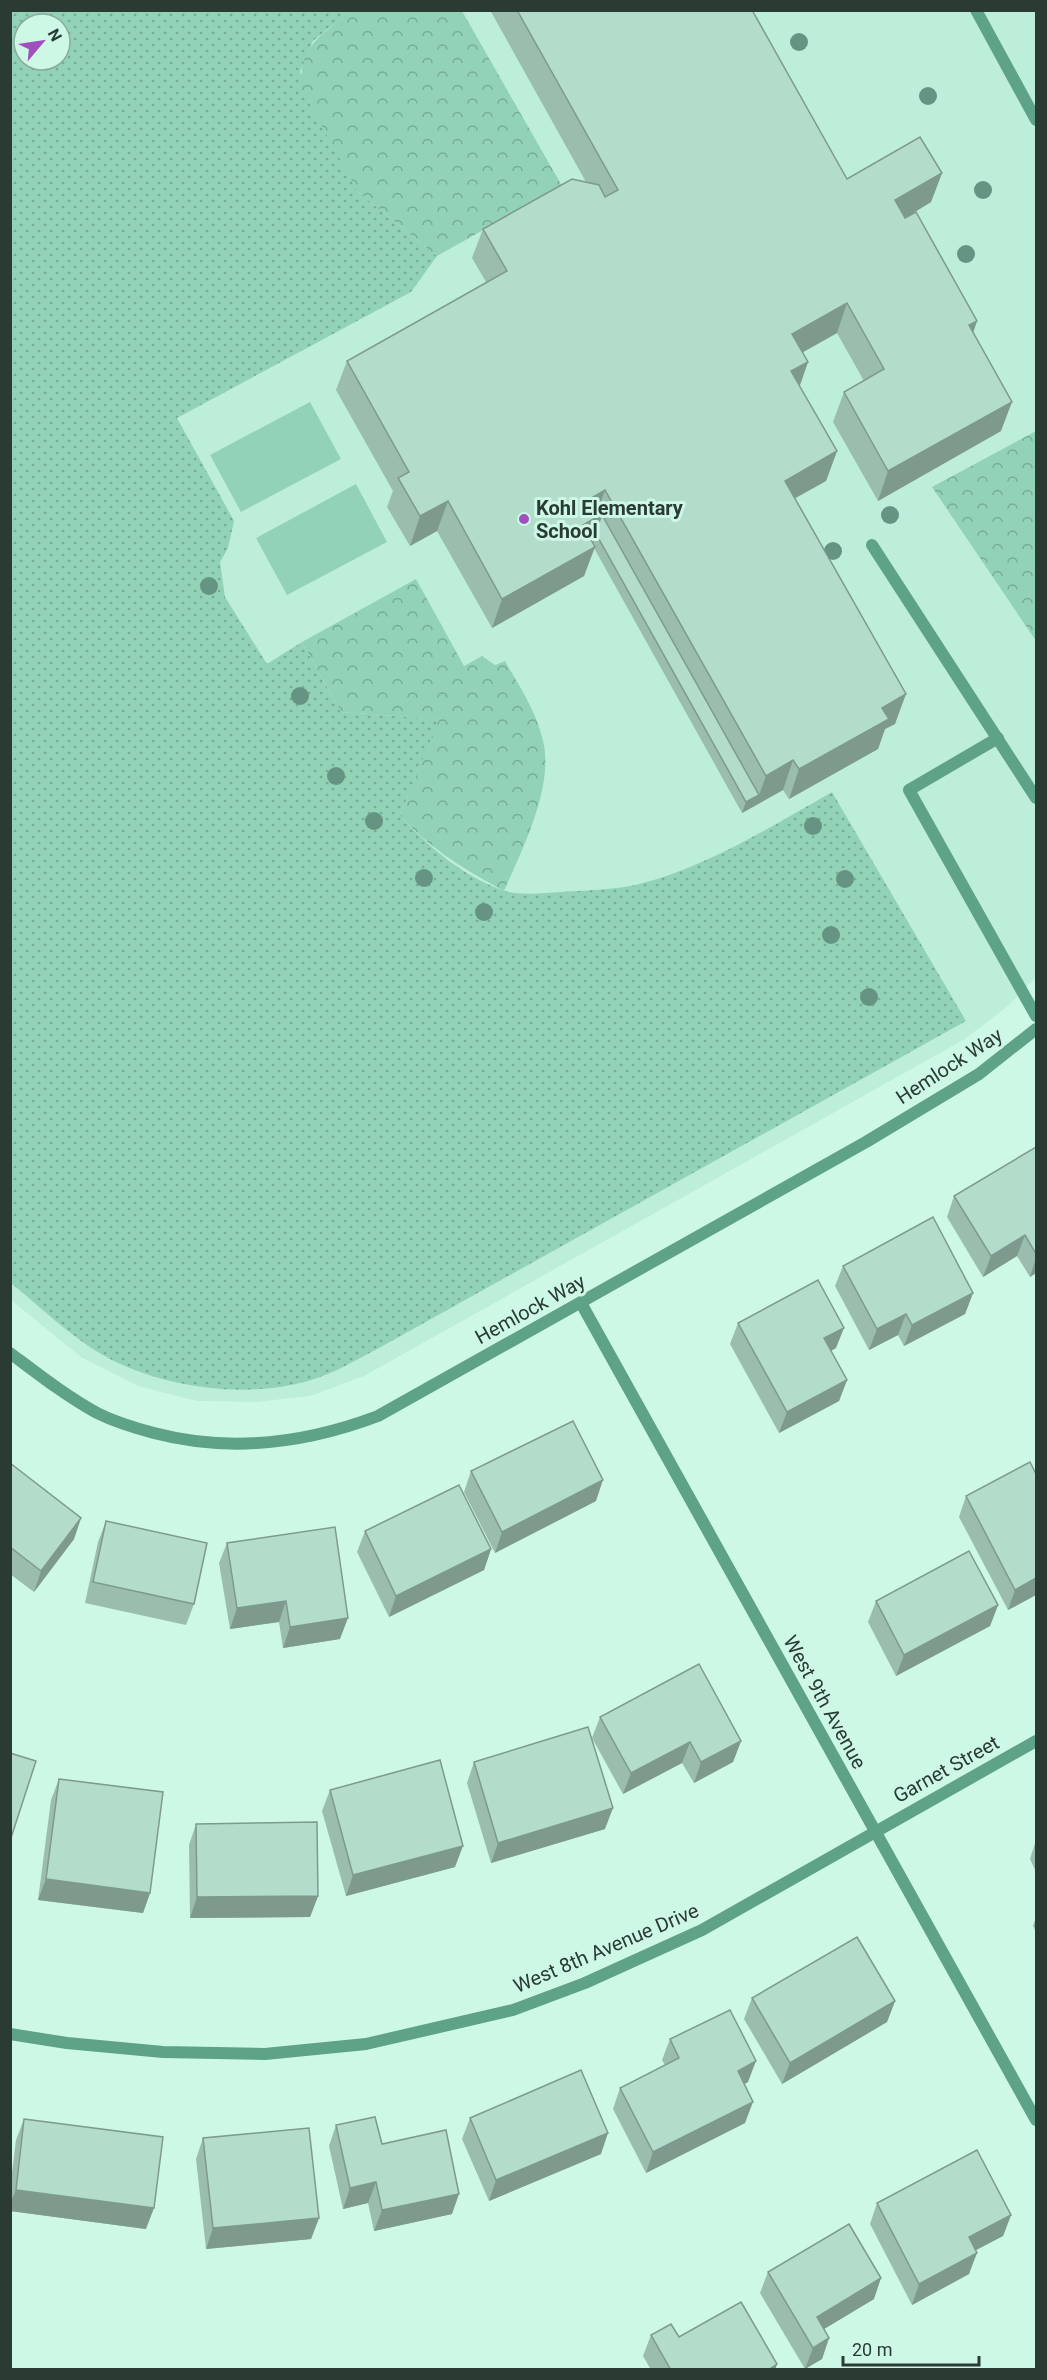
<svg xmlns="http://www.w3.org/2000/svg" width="1047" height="2380" viewBox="0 0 1047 2380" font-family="Roboto,sans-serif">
<defs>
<pattern id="grass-dots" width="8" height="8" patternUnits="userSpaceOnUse" patternTransform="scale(1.5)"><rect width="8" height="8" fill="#92d2b7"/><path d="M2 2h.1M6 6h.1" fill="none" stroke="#77ac96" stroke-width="1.8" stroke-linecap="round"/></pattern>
<pattern id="park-crowns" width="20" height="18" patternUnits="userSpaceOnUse" patternTransform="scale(1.5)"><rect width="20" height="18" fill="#92d2b7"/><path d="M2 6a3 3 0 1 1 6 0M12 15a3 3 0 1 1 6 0" fill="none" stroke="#77ac96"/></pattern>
</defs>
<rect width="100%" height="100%" fill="#cef8e6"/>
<path fill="#bdeed9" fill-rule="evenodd" d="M11 11H1036V977L1008 1006 965 1039 364 1376 310 1396 256 1402 197 1401 138 1386 81 1357 11 1300ZM24 24H60V60H24Z"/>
<path fill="url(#grass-dots)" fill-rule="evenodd" d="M10 11H347L344 16 313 41 300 72 358 192 437 256 411 292 177 418 234 521 228 548 220 562 225 597 267 664 302 642 341 712 440 719 400 815C427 846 463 876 502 890 518 896 544 893 561 892 590 890 619 890 647 882 709 865 776 824 832 792L966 1021 379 1348C356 1360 333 1374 308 1381 248 1398 173 1389 116 1362 77 1343 44 1310 11 1283ZM24 24H60V60H24Z"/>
<g fill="url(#park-crowns)">
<path d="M347 11H462L562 186 437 256 358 192 302 90C299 62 307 45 330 28 336 22 343 18 347 11Z"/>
<polygon points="1036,431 1036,641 932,487"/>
<path d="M416 579 464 666 482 656 495 665 505 661C520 687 538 714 544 745 552 791 522 850 504 891 464 869 430 849 400 815L439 719 341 712 302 642Z"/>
</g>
<g fill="#92d2b7">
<polygon points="310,402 341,459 241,512 210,455"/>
<polygon points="356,484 387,542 287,595 256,538"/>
</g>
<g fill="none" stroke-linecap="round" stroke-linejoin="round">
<g stroke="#5ea287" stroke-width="12">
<polyline points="976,10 1036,120"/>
<polyline points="872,545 1036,798"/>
<polyline points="998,738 909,790 1036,1016"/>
</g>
<g stroke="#5ea287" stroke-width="12">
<polyline points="581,1303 1036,2120"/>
<path d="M10 1353C38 1374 66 1396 97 1413 115 1422 135 1428 154 1433 230 1453 304 1444 378 1416L866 1142 979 1074 1036 1029"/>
<polyline points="10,2034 67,2043 163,2052 265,2054 366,2044 513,2010 585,1983 702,1930 1036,1741"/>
</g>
</g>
<g fill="#669482">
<circle cx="799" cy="42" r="9"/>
<circle cx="928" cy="96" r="9"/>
<circle cx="983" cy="190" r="9"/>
<circle cx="966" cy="254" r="9"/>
<circle cx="890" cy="515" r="9"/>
<circle cx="833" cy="551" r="9"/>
<circle cx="209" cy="586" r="9"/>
<circle cx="300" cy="696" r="9"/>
<circle cx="336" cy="776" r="9"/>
<circle cx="374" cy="821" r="9"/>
<circle cx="813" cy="826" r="9"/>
<circle cx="424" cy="878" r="9"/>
<circle cx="845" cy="879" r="9"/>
<circle cx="484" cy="912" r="9"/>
<circle cx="831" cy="935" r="9"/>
<circle cx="869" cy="997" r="9"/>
</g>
<g fill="#9abdae">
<polygon points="490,10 752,10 847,179 942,173 931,202 905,218 977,321 973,333 1001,431 878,501 833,422 844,392 864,381 837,333 803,352 808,362 799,386 837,451 826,481 795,498 895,724 885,729 878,749 789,799 783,790 742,813 594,548 584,576 492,628 437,531 410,546 387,507 393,491 336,390 347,361 486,282 472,258 483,229 586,182"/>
<polygon points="1036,1147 1036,1273 1030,1277 1017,1256 983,1277 947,1217 954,1196"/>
<polygon points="843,1266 973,1293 965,1314 904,1346 898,1335 869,1350 835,1286"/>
<polygon points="738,1323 836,1348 831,1351 847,1380 839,1401 779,1433 730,1344"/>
<polygon points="10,1463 81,1518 74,1539 34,1592 10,1574"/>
<polygon points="471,1471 596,1501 495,1553 464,1492"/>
<polygon points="966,1496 1036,1595 1008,1610 959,1517"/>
<polygon points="106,1521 194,1604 186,1625 85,1603 98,1542"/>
<polygon points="365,1531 491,1549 484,1570 389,1617 357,1552"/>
<polygon points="227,1543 340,1639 283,1648 279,1622 230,1629 219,1563"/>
<polygon points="876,1601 998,1605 990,1626 896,1676 868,1622"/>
<polygon points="600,1717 741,1741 733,1762 694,1783 682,1763 623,1794 592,1738"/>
<polygon points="474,1762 605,1829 491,1863 467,1783"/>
<polygon points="59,1779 150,1893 143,1913 38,1900 51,1800"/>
<polygon points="330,1790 455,1867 346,1896 322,1811"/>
<polygon points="196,1824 318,1896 310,1917 190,1918 189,1845"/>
<polygon points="1036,1840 1036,1872 1030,1859"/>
<polygon points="1036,1917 1036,1932 1033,1926"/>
<polygon points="752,1998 895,2001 887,2022 782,2084 744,2019"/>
<polygon points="670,2039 748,2082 744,2084 745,2123 646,2173 613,2109 620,2088 665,2065 662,2060"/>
<polygon points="470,2118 601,2154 489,2201 462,2139"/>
<polygon points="24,2119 146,2229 10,2211 10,2189 16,2140"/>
<polygon points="336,2125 382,2144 452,2214 374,2231 368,2203 343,2209 329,2146"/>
<polygon points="203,2138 319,2218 311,2239 206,2249 196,2159"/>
<polygon points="877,2203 1011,2215 1003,2236 975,2250 969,2274 912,2305 870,2224"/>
<polygon points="768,2272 874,2299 824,2329 829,2338 822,2359 805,2369 760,2293"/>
<polygon points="651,2335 679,2337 777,2364 775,2370 651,2370 643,2356"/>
</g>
<g fill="#7d9a8d">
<polygon points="942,173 931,202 885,230 895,200"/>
<polygon points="847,303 837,333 782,364 792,334"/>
<polygon points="977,321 967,350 969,325"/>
<polygon points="808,362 798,391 791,371"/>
<polygon points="1012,402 1001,431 878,501 888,471"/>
<polygon points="837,451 826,481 774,510 785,481"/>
<polygon points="605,490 595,518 602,514 591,543 572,554 593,497"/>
<polygon points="448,501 437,531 410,546 420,516"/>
<polygon points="595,547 584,576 492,628 502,599"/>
<polygon points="906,694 895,724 885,729 878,749 789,799 799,769 882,708"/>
<polygon points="793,760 783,790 742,813 746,802 759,795 766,776"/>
<polygon points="1025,1235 1017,1256 983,1277 991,1256"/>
<polygon points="1036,1258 1036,1273 1030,1277"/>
<polygon points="973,1293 965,1314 904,1346 912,1325"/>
<polygon points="906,1314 898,1335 869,1350 877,1329"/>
<polygon points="844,1328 836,1348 817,1359 824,1338"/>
<polygon points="847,1380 839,1401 779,1433 787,1412"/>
<polygon points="603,1480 596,1501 495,1553 502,1532"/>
<polygon points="81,1518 74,1539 34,1592 41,1571"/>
<polygon points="491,1549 484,1570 389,1617 396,1596"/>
<polygon points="1036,1578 1036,1595 1008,1610 1015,1590"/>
<polygon points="286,1601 279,1622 230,1629 237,1608"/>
<polygon points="998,1605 990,1626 896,1676 904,1655"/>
<polygon points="348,1618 340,1639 283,1648 290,1627"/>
<polygon points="741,1741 733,1762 694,1783 701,1762"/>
<polygon points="690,1742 682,1763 623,1794 631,1773"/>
<polygon points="613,1808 605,1829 491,1863 498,1843"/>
<polygon points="463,1846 455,1867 346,1896 353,1875"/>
<polygon points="46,1879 150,1893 143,1913 38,1900"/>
<polygon points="318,1896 310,1917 190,1918 197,1897"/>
<polygon points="895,2001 887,2022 782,2084 790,2063"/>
<polygon points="756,2061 748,2082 730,2092 738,2071"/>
<polygon points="753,2102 745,2123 646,2173 653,2152"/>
<polygon points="608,2133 601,2154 489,2201 496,2180"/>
<polygon points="376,2182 368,2203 343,2209 350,2188"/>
<polygon points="16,2190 154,2208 146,2229 10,2211 10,2203"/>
<polygon points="459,2194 452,2214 374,2231 382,2210"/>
<polygon points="1011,2215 1003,2236 961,2258 969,2237"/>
<polygon points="319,2218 311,2239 206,2249 213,2228"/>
<polygon points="977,2253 969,2274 912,2305 919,2284"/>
<polygon points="881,2278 874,2299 809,2338 817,2317"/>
<polygon points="829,2338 822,2359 805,2369 813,2348"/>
<polygon points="777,2364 775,2370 768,2370"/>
</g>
<g fill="#b3dcca" stroke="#7d9a8d" stroke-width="1.5">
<polygon points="517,10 752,10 847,179 920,137 942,173 895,200 905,218 916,212 977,321 969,325 1012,402 888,471 844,392 884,369 847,303 792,334 808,362 791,371 837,451 785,481 906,694 882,708 889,719 799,769 793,760 766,776 605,490 593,497 602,514 583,525 595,547 502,599 448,501 420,516 398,478 409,472 347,361 507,271 483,229 572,179 599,185 605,197 618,190"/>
<polygon points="602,515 759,795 746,802 595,532"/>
<polygon points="1036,1147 1036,1254 1025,1235 991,1256 954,1196"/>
<polygon points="933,1217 973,1293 912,1325 906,1314 877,1329 843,1266"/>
<polygon points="818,1280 844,1328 824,1338 847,1380 787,1412 738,1323"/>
<polygon points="573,1421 603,1480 502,1532 471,1471"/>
<polygon points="1030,1462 1036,1474 1036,1578 1015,1590 966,1496"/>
<polygon points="10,1463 81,1518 41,1571 10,1547"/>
<polygon points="459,1485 491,1549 396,1596 365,1531"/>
<polygon points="106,1521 207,1543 194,1604 93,1582"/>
<polygon points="335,1527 348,1618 290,1627 286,1601 237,1608 227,1543"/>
<polygon points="969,1551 998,1605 904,1655 876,1601"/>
<polygon points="699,1664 741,1741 701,1762 690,1742 631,1773 600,1717"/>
<polygon points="588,1727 613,1808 498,1843 474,1762"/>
<polygon points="10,1753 36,1761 10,1841"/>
<polygon points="440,1760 463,1846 353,1875 330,1790"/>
<polygon points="59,1779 163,1792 150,1893 46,1879"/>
<polygon points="317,1822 318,1896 197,1897 196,1824"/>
<polygon points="857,1937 895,2001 790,2063 752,1998"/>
<polygon points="730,2010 756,2061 738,2071 753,2102 653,2152 620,2088 679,2058 670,2039"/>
<polygon points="581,2070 608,2133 496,2180 470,2118"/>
<polygon points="375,2117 382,2144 446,2130 459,2194 382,2210 376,2182 350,2188 336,2125"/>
<polygon points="24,2119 163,2137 154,2208 16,2190"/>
<polygon points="309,2128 319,2218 213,2228 203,2138"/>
<polygon points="977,2150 1011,2215 969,2237 977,2253 919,2284 877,2203"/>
<polygon points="849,2224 881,2278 817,2317 829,2338 813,2348 768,2272"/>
<polygon points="741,2302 777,2364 768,2370 671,2370 651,2335 671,2324 679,2337"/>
</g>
<circle fill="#a24fbe" stroke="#cef8e6" stroke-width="2" cx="524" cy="519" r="6"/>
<g text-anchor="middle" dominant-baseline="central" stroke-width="6" stroke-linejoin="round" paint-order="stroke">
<g font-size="20" font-weight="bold" fill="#2a3b34" stroke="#cef8e6" text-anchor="start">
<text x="536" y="508">Kohl Elementary<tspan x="536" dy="23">School</tspan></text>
</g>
<g font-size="20" fill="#2a3b34" stroke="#cef8e6">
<text transform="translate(949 1066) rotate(-33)">Hemlock Way</text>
<text transform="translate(530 1309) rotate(-29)">Hemlock Way</text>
<text transform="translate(825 1702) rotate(61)">West 9th Avenue</text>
<text transform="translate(946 1769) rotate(-29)">Garnet Street</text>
<text transform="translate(606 1948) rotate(-23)">West 8th Avenue Drive</text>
</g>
</g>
<rect width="1047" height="2380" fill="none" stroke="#2a3b34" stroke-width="24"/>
<g transform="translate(42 42) rotate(61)"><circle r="28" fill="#cef8e6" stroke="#8cac9f" stroke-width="1.5"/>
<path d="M0-4.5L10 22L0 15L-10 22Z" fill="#a24fbe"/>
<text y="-9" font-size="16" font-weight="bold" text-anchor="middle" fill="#2a3b34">N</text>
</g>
<path d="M843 2356v9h136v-9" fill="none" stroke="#2a3b34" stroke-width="3"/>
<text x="852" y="2356" font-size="18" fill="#2a3b34" stroke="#cef8e6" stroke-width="4.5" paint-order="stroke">20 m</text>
</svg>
